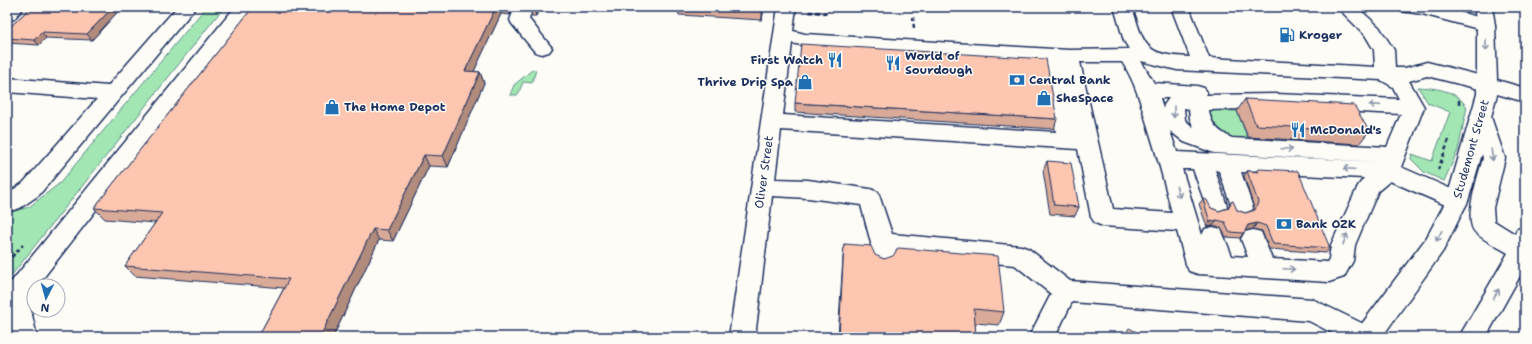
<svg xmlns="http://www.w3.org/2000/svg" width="1532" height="344" viewBox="0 0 1532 344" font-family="'Shantell Sans',sans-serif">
<rect width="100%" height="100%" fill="#fdfcf7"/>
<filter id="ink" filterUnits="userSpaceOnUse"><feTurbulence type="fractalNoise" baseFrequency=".025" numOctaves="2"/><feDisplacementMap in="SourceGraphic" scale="8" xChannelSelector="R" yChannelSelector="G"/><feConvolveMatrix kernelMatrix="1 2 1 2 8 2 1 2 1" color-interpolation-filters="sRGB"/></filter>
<g filter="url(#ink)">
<g fill="#a2e7b3" stroke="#5e8b88">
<polygon points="206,7 224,7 7,281 7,213 29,207 60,183"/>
<polygon points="532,70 536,70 532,83 523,82 518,95 510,95 514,85"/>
<path d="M1418 87C1436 88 1456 90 1467 107L1458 150 1444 181 1424 172 1411 159 1412 154 1432 161 1450 112 1428 103Z"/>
<polygon points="1208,110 1237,111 1249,142 1231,141 1211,126"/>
</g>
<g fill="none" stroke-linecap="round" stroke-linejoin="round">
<g stroke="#1b2f5e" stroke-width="3">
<g id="minor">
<polygon points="7,7 24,7 14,19 7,21"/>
<polygon points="177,7 196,7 39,195 20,208 7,212 7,194 23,183 97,99 7,92 7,78 108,86"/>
<polygon points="235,7 254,7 37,286 34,286 34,289 28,297 37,337 11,337 7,317 7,287"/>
<polygon points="515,7 533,7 529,19 552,48 549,52 542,54 535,52 512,24 510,20"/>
<path d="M778 7H796L793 31 805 34 1069 50 1129 49 1124 41 1114 7H1132C1145 47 1144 55 1190 57L1171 7H1189L1209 58 1375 67 1374 50 1365 35 1337 7H1357L1379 27 1394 50 1395 68H1405L1427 62 1494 79 1497 84 1494 89 1487 91 1427 76 1409 81 1424 107 1401 167 1465 195 1468 201 1465 207 1457 210 1390 181 1378 191 1355 245 1353 261 1349 268 1344 277 1329 282 1198 274 1189 271 1186 264 1177 231 1103 226 1095 223 1091 217 1078 149 781 130 775 179 808 180 870 189 878 192 892 234 1021 246 1029 249 1070 281 1312 299 1374 329 1378 337H1340L1309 321 1072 302 1055 337H1029L1051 294 1015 265 894 254V261L890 268 882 271 874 268 870 261 871 243 861 205 808 198 772 196 755 337H729ZM792 43 805 46 1043 61 1056 132 783 115ZM1141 61 1177 70 1381 80 1393 87 1399 99 1275 94 1206 95 1207 93 1204 88 1197 86 1154 83ZM1080 62H1122C1136 83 1141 105 1148 127 1157 156 1165 184 1172 213L1113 209ZM1160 98H1169L1164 105 1163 109ZM1184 108 1189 109 1190 119 1194 128 1185 120ZM1274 108H1275L1401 114 1387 147 1232 138C1219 132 1210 124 1209 110ZM1170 131 1184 142 1214 153 1381 162 1177 152ZM1182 169H1193L1208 212 1216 215 1224 212 1227 206 1215 170 1219 171 1234 214 1242 217 1250 214 1253 208 1241 172 1364 178 1358 186 1331 245 1329 259 1327 262 1272 259 1261 232 1253 230 1245 232 1241 239 1248 257 1232 256 1221 229 1213 227 1205 229 1202 235Z"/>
<polygon points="1397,7 1440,7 1493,21 1495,25 1493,29 1486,31 1422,14 1400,11"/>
</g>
</g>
<g stroke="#1b2f5e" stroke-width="3">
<path id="major" d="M1474 7H1492L1495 25 1497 80 1525 88V102L1497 94 1491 117 1505 158 1493 208 1494 221 1515 234 1517 229 1525 227V267L1486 337H1459L1508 253C1498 247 1485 241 1476 233 1462 221 1479 174 1483 158L1482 154 1468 201 1443 251 1382 337H1354L1358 329 1427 237 1446 201 1477 94V25Z"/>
</g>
<g stroke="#1b2f5e" stroke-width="2.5" stroke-dasharray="4 3" stroke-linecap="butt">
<polyline points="809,12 829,13"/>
<polyline points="913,17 914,29"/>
<polyline points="1459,100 1459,107"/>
<polyline points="1438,170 1450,137"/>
<polyline points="7,262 23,245"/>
<polyline points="1522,329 1525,331"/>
</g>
<use href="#minor" fill="#fdfcf7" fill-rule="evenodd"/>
<use href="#major" fill="#fdfcf7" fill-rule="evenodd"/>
</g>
<g fill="#daaa98" stroke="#1b2f5e">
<polygon points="31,7 122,7 92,40 46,38 39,45 7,43 7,30"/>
<polygon points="253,7 514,7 510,15 501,14 474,71 480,72 484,83 448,167 429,166 393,241 379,240 333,337 258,337 284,288 135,276 125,266 155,223 105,219 94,208"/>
<polygon points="529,7 540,7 536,16 532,16"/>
<polygon points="678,7 764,7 762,20 679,15"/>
<polygon points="1245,99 1369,131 1359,144 1248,137 1237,111"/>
<polygon points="795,103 1057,119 1054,129 795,112"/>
<polygon points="1047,161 1079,207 1075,216 1050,214 1043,171"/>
<polygon points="1258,169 1330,248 1326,253 1269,249 1262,231 1253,229 1245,230 1240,238 1226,237 1221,228 1213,226 1207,227 1199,204 1203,199 1211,208 1219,211 1227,208 1232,201 1237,210 1245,213 1253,210 1254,208 1244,176 1247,171 1256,171"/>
<polygon points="844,244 884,259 1004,312 999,325 975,323 976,337 838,337 843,257"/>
</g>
<g fill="#b18b7c" stroke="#1b2f5e">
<polygon points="113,7 122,7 92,40 87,34"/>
<polygon points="496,7 499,7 501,14 469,82 465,71"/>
<polygon points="508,7 514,7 510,15"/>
<polygon points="534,7 540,7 536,16"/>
<polygon points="762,7 764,7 762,20"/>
<polygon points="42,32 46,38 39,45 34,40"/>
<polygon points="480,72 484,83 448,167 443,156"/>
<polygon points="424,155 429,166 393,241 387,230"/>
<polygon points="1217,220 1213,226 1207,227 1210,222"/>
<polygon points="1257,223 1253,229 1245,231 1248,225"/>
<polygon points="373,229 379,240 333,337 320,337"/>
</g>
<g fill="#fdc6b1" stroke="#1b2f5e">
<polygon points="31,7 113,7 87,34 42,32 34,40 7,38 7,30"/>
<polygon points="253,7 496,7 465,71 480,72 443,156 424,155 387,230 373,229 320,337 258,337 289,279 125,266 162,213 94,208"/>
<polygon points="702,7 762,7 762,11"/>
<polygon points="801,44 1046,59 1057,119 795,103"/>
<polygon points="1245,99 1354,105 1369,131 1256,125"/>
<polygon points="1047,161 1071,163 1079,207 1054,205"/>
<polygon points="1258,169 1298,171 1330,248 1273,244 1266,226 1257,223 1248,225 1244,233 1229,232 1225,222 1217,220 1210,222 1203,199 1207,200 1211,208 1219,211 1228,208 1232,201 1233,201 1237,210 1245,213 1255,210 1258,202 1247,171 1259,172"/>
<polygon points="844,244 871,246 875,255 884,259 893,256 898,248 998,256 1004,312 974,309 976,337 839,337"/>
<polygon points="1129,328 1146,337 1124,337"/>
</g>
<defs><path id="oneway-shaft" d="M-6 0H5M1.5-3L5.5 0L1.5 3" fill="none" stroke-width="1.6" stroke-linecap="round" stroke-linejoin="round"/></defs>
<g stroke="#8c96aa">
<use href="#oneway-shaft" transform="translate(1486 45) rotate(90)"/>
<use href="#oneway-shaft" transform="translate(1375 105) rotate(-178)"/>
<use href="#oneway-shaft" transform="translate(1174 112) rotate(90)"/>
<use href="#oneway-shaft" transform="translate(1287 149) rotate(3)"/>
<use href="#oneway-shaft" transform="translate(1492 155) rotate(82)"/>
<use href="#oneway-shaft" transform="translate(1349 169) rotate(-177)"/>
<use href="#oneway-shaft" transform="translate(1178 192) rotate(74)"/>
<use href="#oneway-shaft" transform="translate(1439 236) rotate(118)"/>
<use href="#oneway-shaft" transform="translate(1345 239) rotate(-70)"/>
<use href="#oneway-shaft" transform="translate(1289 269) rotate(3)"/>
<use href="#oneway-shaft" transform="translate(1496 294) rotate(-60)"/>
</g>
</g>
<defs>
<g id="fuel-bare" transform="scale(1.2)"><path d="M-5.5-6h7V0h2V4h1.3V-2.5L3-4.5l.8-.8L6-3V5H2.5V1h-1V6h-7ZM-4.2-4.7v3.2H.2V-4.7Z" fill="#1f6fb2" stroke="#fdfcf7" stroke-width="2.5" paint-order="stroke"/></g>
<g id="restaurant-bare" transform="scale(1.2)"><path d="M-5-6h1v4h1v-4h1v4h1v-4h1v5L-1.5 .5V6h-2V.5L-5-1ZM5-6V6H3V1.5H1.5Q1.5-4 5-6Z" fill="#1f6fb2" stroke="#fdfcf7" stroke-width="2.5" paint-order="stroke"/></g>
<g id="bank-bare" transform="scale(1.2)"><path d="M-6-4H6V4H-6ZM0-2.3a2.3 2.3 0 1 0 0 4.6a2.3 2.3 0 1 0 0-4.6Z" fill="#1f6fb2" stroke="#fdfcf7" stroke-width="2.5" paint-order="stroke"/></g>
<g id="shop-bare" transform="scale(1.2)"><path d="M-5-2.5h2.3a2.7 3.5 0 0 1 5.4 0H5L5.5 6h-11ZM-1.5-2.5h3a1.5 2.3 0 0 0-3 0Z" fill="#1f6fb2" stroke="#fdfcf7" stroke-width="2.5" paint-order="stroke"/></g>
</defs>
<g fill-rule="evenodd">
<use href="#fuel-bare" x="1287" y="35"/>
<use href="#restaurant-bare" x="835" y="60"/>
<use href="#restaurant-bare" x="893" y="63"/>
<use href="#bank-bare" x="1017" y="80"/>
<use href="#shop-bare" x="805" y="82"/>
<use href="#shop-bare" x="1044" y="98"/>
<use href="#shop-bare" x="332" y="107"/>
<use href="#restaurant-bare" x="1298" y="130"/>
<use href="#bank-bare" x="1284" y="224"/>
</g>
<g text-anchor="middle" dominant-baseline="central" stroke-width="3" stroke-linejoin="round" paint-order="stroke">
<g font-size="12" font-weight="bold" fill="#1b2f5e" stroke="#fdfcf7" text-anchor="start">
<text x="1299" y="35">Kroger</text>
<text x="905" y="56">World of<tspan x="905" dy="14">Sourdough</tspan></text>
<text x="823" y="60" text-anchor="end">First Watch</text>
<text x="1029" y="80">Central Bank</text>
<text x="793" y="82" text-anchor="end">Thrive Drip Spa</text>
<text x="1056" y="98">SheSpace</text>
<text x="344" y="107">The Home Depot</text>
<text x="1310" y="130">McDonald's</text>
<text x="1296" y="224">Bank OZK</text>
</g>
<g font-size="12" fill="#1b2f5e" stroke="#fdfcf7">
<text transform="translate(1471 149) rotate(-74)">Studemont Street</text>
<text transform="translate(764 172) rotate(-82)">Oliver Street</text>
</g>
</g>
<rect width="1532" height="344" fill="none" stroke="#fdfcf7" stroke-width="24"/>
<rect x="12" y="12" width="1508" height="320" fill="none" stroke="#1b2f5e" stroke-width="1.5" filter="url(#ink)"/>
<g transform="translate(46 298) rotate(186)"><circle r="19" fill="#fdfcf7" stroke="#a3aaba"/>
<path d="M0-3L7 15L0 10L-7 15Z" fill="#1f6fb2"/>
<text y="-6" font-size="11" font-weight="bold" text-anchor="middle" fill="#1b2f5e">N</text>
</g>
</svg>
